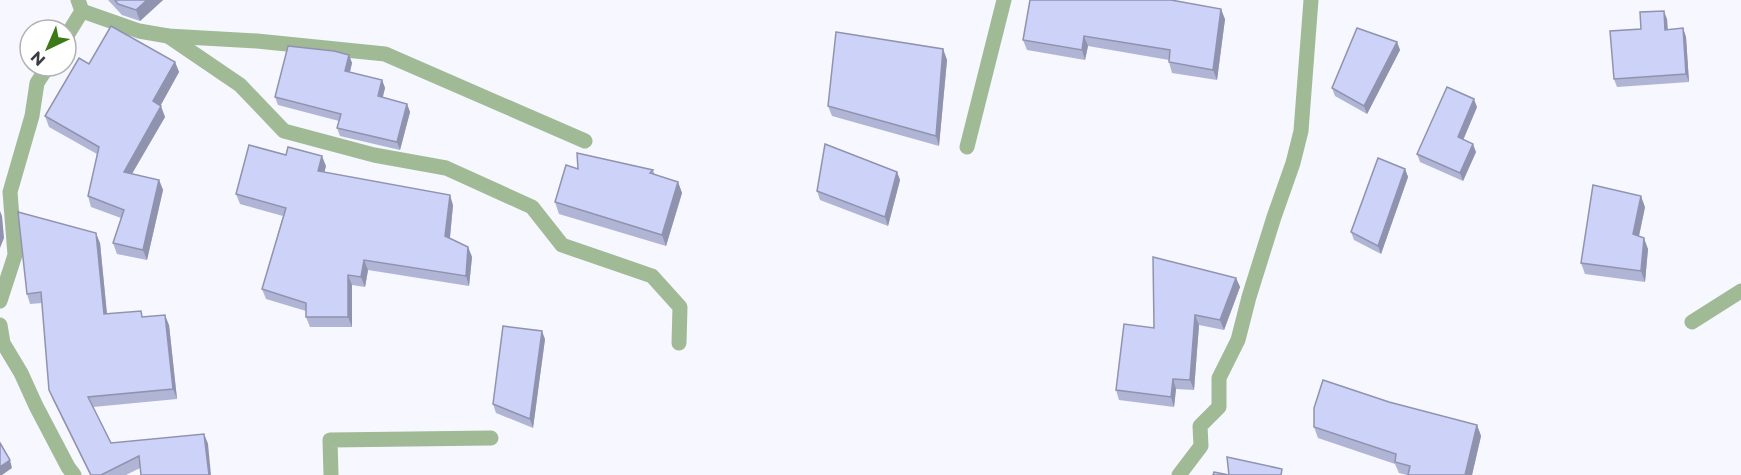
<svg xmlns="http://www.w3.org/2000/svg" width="1741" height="475" viewBox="0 0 1741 475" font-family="Montserrat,sans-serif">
<rect width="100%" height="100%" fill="#f6f7ff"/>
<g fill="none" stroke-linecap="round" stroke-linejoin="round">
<g stroke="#a0ba96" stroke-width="15">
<polyline points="82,11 139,31 168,36 257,41 385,54 585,141"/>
<polyline points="168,36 240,85 284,131 374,155 446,168 532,207 562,245 652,276 680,307 679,343"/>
<polyline points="66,37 82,11 78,0"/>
<polyline points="967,147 1004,0"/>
<polyline points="0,301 15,255 10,192 32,116 37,83 48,66"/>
<polyline points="1692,322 1741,291"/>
<polyline points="0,325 3,343 21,373 36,406 68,467 74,475"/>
<polyline points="331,475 330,440 491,438"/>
<polyline points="1179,475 1201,446 1200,426 1219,407 1219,378 1238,340 1249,297 1274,217 1293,163 1301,131 1311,0"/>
</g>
</g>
<g fill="#b0b5d6">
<polygon points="108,0 163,0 140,21 122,15"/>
<polygon points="1225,19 1217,80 1172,73 1169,62 1169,60 1088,46 1085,60 1027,50 1023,40"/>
<polygon points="1667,19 1668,30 1683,28 1686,37 1689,82 1617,87 1614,79 1641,29"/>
<polygon points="1397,42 1400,50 1367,114 1335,96 1332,88"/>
<polygon points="943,49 947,60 939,146 832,116 828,106"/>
<polygon points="349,55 352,63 350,72 382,80 385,88 382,98 407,104 410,112 400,150 340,136 337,128 339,121 278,105 275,97"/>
<polygon points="175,62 179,72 160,106 165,117 132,174 159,180 163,190 147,260 117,254 113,243 121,218 91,207 88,196 97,154 49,127 45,116 89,64"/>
<polygon points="1477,107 1463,140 1476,152 1463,181 1420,162 1417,154"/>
<polygon points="326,166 324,172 453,205 450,238 468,247 472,257 469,286 368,270 365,287 352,285 352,327 310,327 306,317 306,311 266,299 262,289 283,216 240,204 236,194"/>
<polygon points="578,169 653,170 655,175 678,182 682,193 666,246 559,214 555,202"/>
<polygon points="1405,169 1408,177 1381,254 1354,240 1351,232"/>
<polygon points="897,172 900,180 888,226 820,200 817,191"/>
<polygon points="1645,207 1639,236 1648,249 1645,282 1585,274 1581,263"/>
<polygon points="100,243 107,314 144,317 169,325 177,399 93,407 111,443 204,434 208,444 140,468 126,475 90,475 53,400 49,390 42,303 30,304 27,294"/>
<polygon points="1236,278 1240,287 1224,330 1199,325 1194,390 1176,389 1174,407 1119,400 1116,390 1154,328"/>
<polygon points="545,339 533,428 496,413 493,404"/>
<polygon points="1389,402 1477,425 1481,436 1472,475 1407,475 1399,473 1395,464 1318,438 1314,427"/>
</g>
<g fill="#9093ae">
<polygon points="147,0 163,0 140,21 136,10"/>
<polygon points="1221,9 1225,19 1217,80 1213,70"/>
<polygon points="1664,11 1667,19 1668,38 1665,30"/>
<polygon points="1683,28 1686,37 1689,82 1686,74"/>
<polygon points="1084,36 1088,46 1085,60 1082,50"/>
<polygon points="1397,42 1400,50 1367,114 1364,106"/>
<polygon points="943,49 947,60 939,146 936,136"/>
<polygon points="349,55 352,63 348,79 345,71"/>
<polygon points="175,62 179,72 157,112 153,101"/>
<polygon points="382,80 385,88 381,105 378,96"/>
<polygon points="1474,99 1477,107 1461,145 1458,137"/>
<polygon points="407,104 410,112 400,150 397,142"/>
<polygon points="161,106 165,117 127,182 124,172"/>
<polygon points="1473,144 1476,152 1463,181 1460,173"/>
<polygon points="322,156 326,166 322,181 318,171"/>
<polygon points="1405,169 1408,177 1381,254 1378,246"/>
<polygon points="897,172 900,180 888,226 885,217"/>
<polygon points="159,180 163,190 147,260 143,250"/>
<polygon points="678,182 682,193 666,246 662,235"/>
<polygon points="450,195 453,205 449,246 445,236"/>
<polygon points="1641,196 1645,207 1637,245 1633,234"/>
<polygon points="0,211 2,216 4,238 0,248"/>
<polygon points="96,233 100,243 108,325 104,314"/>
<polygon points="1644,238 1648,249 1645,282 1641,271"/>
<polygon points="468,247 472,257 469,286 466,276"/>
<polygon points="364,260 368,270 365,287 361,277"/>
<polygon points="348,275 352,285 352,327 348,317"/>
<polygon points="1236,278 1240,287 1224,330 1220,320"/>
<polygon points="165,315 169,325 177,399 173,389"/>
<polygon points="1195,315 1199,325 1194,390 1190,380"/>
<polygon points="542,331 545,339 533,428 530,419"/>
<polygon points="1173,379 1176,389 1174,407 1171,397"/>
<polygon points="1477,425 1481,436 1472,475 1465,475"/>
<polygon points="204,434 208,444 211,475 209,475"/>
<polygon points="10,460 12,468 2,475 0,475 0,467"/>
</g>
<g fill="#cdd2f9" stroke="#9093ae" stroke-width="1.5">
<polygon points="115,0 147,0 136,10 118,4"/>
<polygon points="1030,0 1171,0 1221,9 1213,70 1169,62 1170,50 1084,36 1082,50 1023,40"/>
<polygon points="1664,11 1665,30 1683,28 1686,74 1614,79 1610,31 1641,29 1640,12"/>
<polygon points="111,26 175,62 153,101 161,106 124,172 159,180 143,250 113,243 124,210 88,196 99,147 45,116 79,58 89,64"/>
<polygon points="1357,28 1397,42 1364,106 1332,88"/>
<polygon points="836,32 943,49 936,136 828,106"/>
<polygon points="288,46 334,51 349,55 345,71 382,80 378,96 407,104 397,142 337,128 341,114 275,97"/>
<polygon points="1447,87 1474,99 1458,137 1473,144 1460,173 1417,154"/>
<polygon points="825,144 897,172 885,217 817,191"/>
<polygon points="249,145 286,155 288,147 322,156 318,171 450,195 445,236 468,247 466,276 364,260 361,277 348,275 348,317 306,317 306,303 262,289 286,208 236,194"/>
<polygon points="577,153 653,170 650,173 678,182 662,235 555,202 566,165 578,169"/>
<polygon points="1378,158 1405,169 1378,246 1351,232"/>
<polygon points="1593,185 1641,196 1633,234 1644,238 1641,271 1581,263"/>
<polygon points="18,212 96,233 104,314 141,311 142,317 165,315 173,389 88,397 111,443 204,434 209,475 141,475 139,456 101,475 91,475 49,390 41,292 27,294"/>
<polygon points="1153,257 1236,278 1220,320 1195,315 1190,380 1173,379 1171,397 1116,390 1124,324 1154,328"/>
<polygon points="503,326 542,331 530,419 493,404"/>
<polygon points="1323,380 1389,402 1477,425 1465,475 1408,475 1410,466 1395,462 1396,454 1314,427 1314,408"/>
<polygon points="0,443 10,460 0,467"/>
<polygon points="1227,457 1282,469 1281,475 1229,475"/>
<polygon points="1214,472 1229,475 1213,475"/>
</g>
<g transform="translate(48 48) rotate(224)"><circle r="28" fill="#ffffff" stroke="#b1b1b4" stroke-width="1.5"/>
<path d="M0-4.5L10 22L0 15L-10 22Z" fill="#3b7a17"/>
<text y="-9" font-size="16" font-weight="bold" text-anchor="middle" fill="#3c3d44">N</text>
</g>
</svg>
